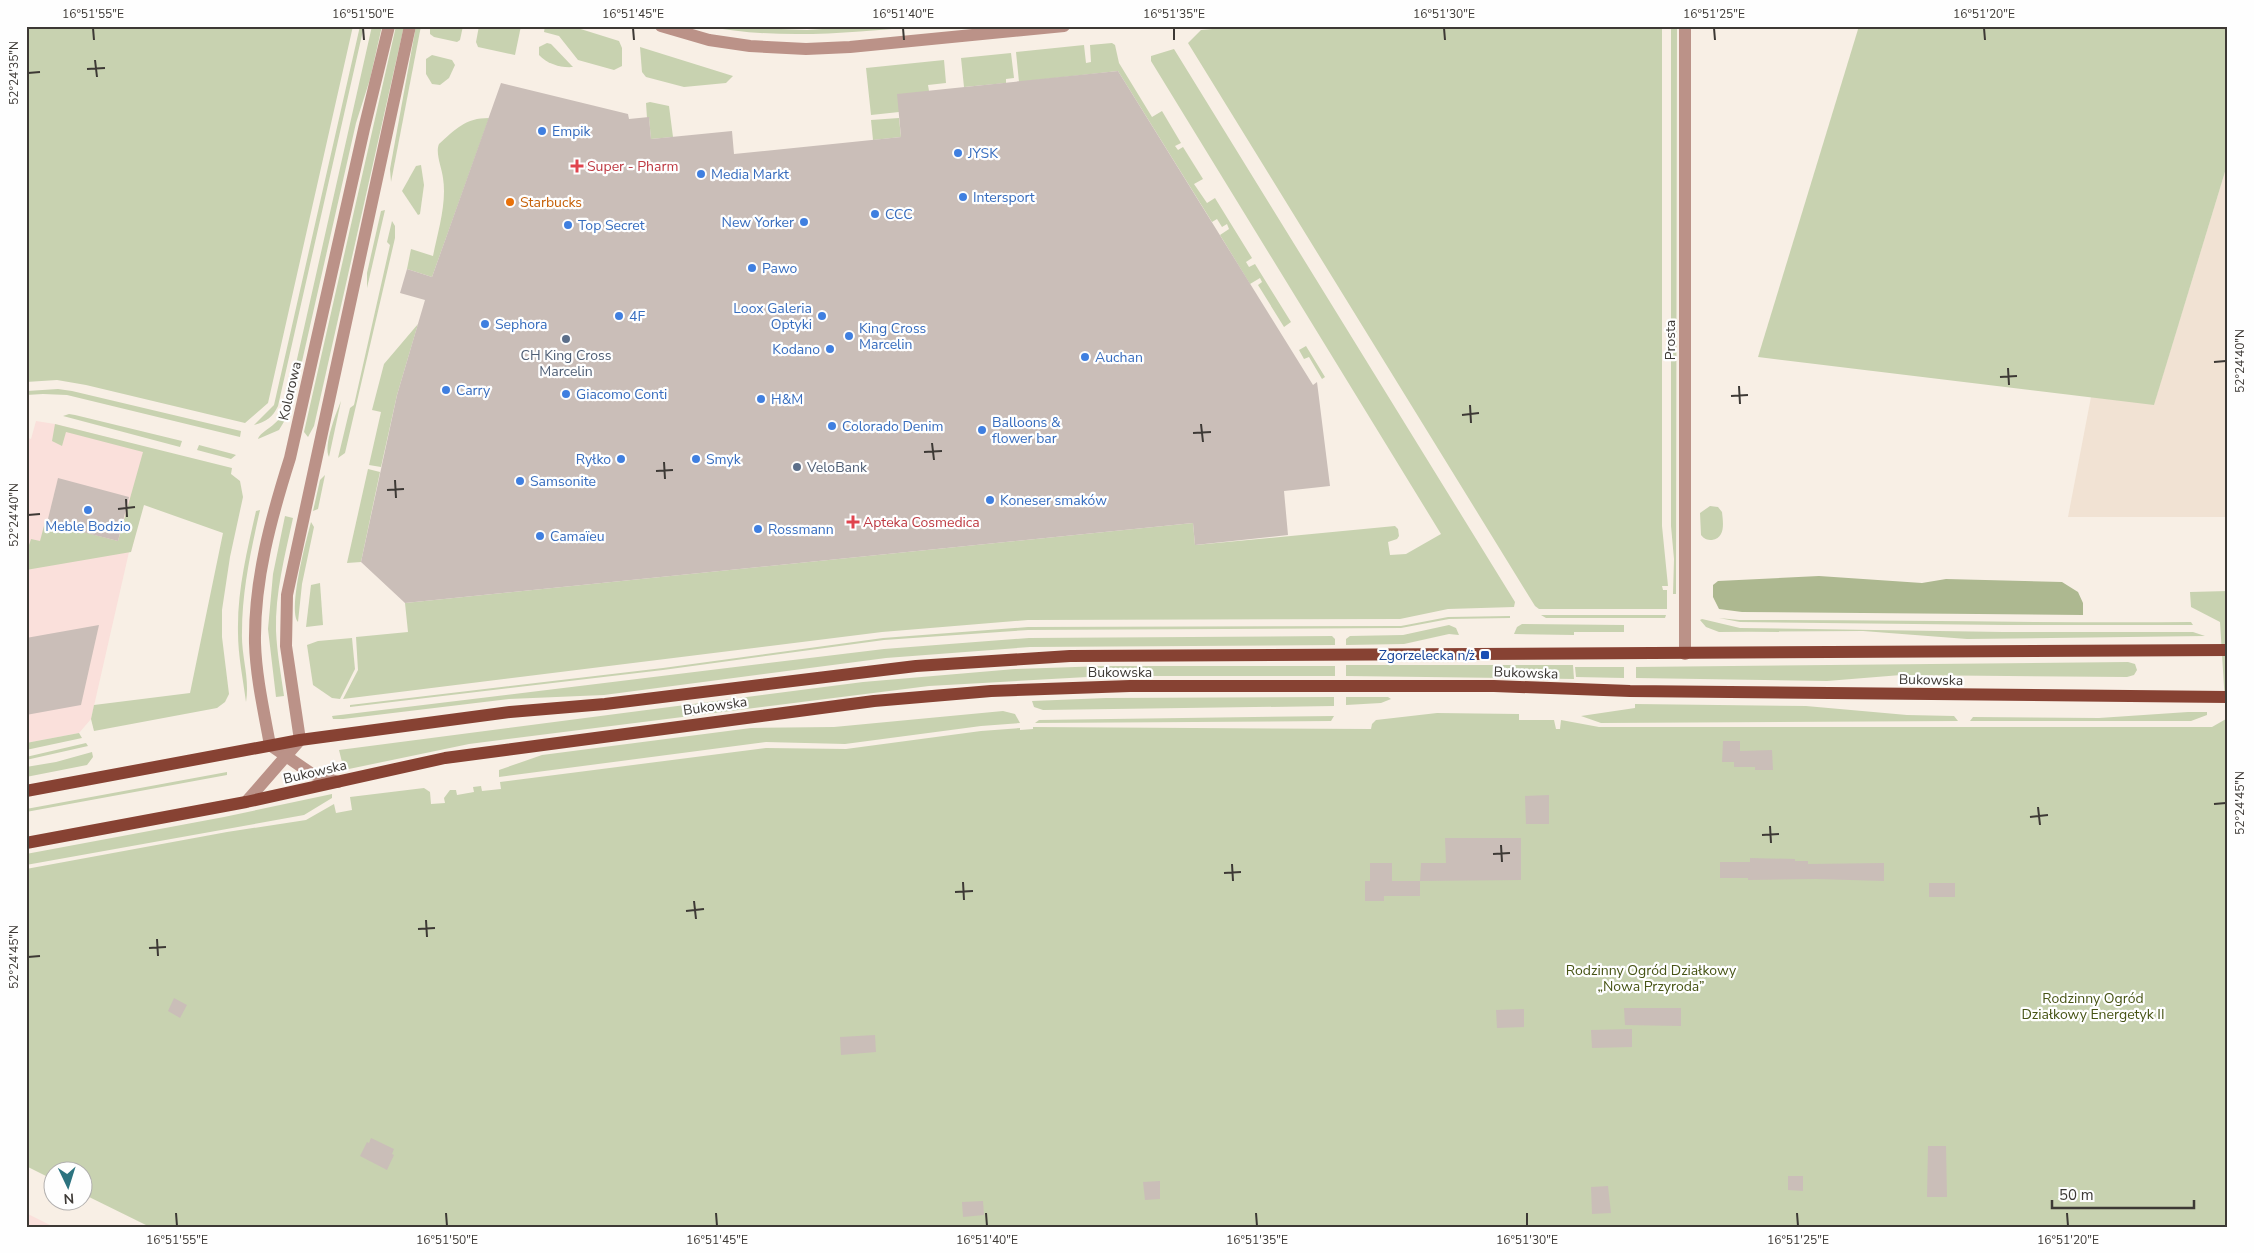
<svg xmlns="http://www.w3.org/2000/svg" width="2254" height="1253" viewBox="0 0 2254 1253" font-family="'Nunito Sans',sans-serif">
<rect width="100%" height="100%" fill="#f8efe5"/>
<g fill="#fae0db">
<polygon points="36,421 55,424 157,450 131,552 129,552 91,719 79,733 26,743 26,437 31,439"/>
<polygon points="26,1213 54,1227 26,1227"/>
</g>
<polygon fill="#f1e2d3" points="2228,162 2228,517 2068,517 2091,397 2154,404"/>
<g fill="#c8d2b0">
<polygon points="26,26 353,26 268,403 245,423 86,385 57,380 26,382"/>
<path d="M360 26H364L278 406C273 417 266 422 254 425L274 405Z"/>
<path d="M372 26H382L370 79 356 123 291 410 279 430 258 439C261 430 279 426 286 408Z"/>
<polygon points="396,26 404,26 314,426 308,437 304,432"/>
<polygon points="416,26 421,26 391,182 390,169"/>
<polygon points="430,26 463,26 460,40 457,42 434,37 430,34"/>
<polygon points="479,26 521,26 515,55 478,47 476,42"/>
<polygon points="545,26 571,26 619,41 622,48 622,66 614,70 578,60 559,36 544,32"/>
<path d="M704 26 807 30 869 26H924C850 33 777 40 704 26Z"/>
<polygon points="1247,26 1662,26 1662,526 1668,586 1662,586 1663,590 1667,590 1667,609 1539,609 1535,606 1188,43 1201,30"/>
<polygon points="1671,26 1677,26 1676,594 1673,594 1674,559 1671,526"/>
<polygon points="1859,26 2228,26 2228,162 2154,405 1758,357"/>
<path d="M547 43 551 44 573 67C561 68 547 64 539 55V47Z"/>
<polygon points="1112,43 1115,45 1119,63 1152,117 1162,111 1181,143 1175,146 1178,150 1183,147 1203,179 1194,184 1207,203 1215,198 1252,258 1246,262 1249,267 1255,264 1291,322 1284,327 1258,285 1262,282 1260,278 1250,284 1220,235 1229,229 1227,224 1222,227 1217,219 1212,222 1118,71 1019,82 1016,52 1084,45 1086,63 1091,62 1090,45"/>
<polygon points="640,47 733,76 726,83 684,87 646,77 642,72"/>
<polygon points="1174,49 1515,602 1514,607 1448,609 1400,619 1028,620 882,632 343,699 358,670 356,637 408,632 405,603 1193,523 1195,545 1395,526 1398,529 1399,536 1397,539 1388,542 1390,555 1406,554 1441,534 1151,61 1151,56"/>
<polygon points="1011,53 1014,78 1006,79 1006,83 964,87 961,58"/>
<polygon points="432,55 452,60 455,65 449,78 440,85 432,84 426,74 426,59"/>
<polygon points="944,60 946,83 928,85 929,91 899,112 871,115 866,68"/>
<polygon points="650,102 669,106 673,137 651,139 649,118 647,118 646,103"/>
<path d="M489 118 432 277 407 269 411 249 433 256C438 231 447 203 443 178 442 168 435 153 439 144 456 129 465 118 489 118Z"/>
<polygon points="899,118 901,137 873,140 871,120"/>
<polygon points="421,165 424,185 420,214 418,215 402,191 416,166"/>
<polygon points="385,210 367,288 367,273 381,211"/>
<polygon points="392,221 395,226 395,238 345,453 338,458 350,408 354,405 390,245 387,242"/>
<polygon points="418,324 397,395 381,467 369,465 381,412 372,410 384,364"/>
<polygon points="1306,346 1325,377 1322,379 1309,357 1304,359 1299,350"/>
<polygon points="26,386 27,391 58,389 72,391 241,431 240,437 67,395 43,394 26,395"/>
<path d="M341 401 329 457C323 446 336 413 341 401Z"/>
<polygon points="69,414 75,415 182,441 180,447 63,416"/>
<polygon points="55,424 232,468 231,474 240,481 243,497 230,557 222,610 222,637 229,694 225,702 217,708 94,731 91,719 94,705 190,693 223,533 144,505 131,552 26,570 26,544 29,545 31,539 40,541 45,522 118,541 143,452 66,432 62,446 52,441"/>
<polygon points="199,445 233,454 236,455 231,459 197,450"/>
<polygon points="368,469 380,472 361,562 347,563"/>
<polygon points="325,475 318,509 313,511 320,480"/>
<path d="M1710 506 1718 507 1722 512C1723 522 1726 538 1712 540 1707 540 1704 539 1701 535L1700 513Z"/>
<path d="M260 510C251 550 242 591 242 632 241 656 250 678 246 702 243 679 238 655 238 633 237 591 247 551 256 511Z"/>
<path d="M285 516 293 518C285 555 275 593 276 631 277 653 281 674 284 696L276 697 268 629 273 574Z"/>
<path d="M311 522 314 527 302 584 298 622C288 609 306 541 311 522Z"/>
<polygon points="320,583 323,625 306,627 311,585"/>
<polygon points="2228,591 2228,1227 150,1227 83,1194 82,1170 52,1170 52,1179 26,1166 26,869 227,832 306,820 334,804 336,813 352,810 350,797 424,788 430,792 431,804 445,803 444,798 450,790 456,790 457,795 474,792 473,787 481,786 482,791 501,789 500,782 766,748 846,749 981,731 1020,728 1020,730 1033,729 1033,727 1371,729 1372,724 1376,720 1437,713 1519,714 1519,720 1554,720 1556,729 1560,729 1561,720 1599,727 2212,727 2226,719 2220,622 2191,607 2190,592"/>
<polygon points="1541,615 1666,615 1665,618 1546,618"/>
<polygon points="1510,616 1510,618 1449,619 1401,628 1028,630 884,640 663,670 350,707 350,705 663,668 883,638 1028,627 1401,626 1448,617"/>
<path d="M1719 618 1739 620C1890 620 2040 623 2191 622L2193 625H2004L1740 622Z"/>
<polygon points="1702,619 1740,628 2003,632 2193,632 2205,636 1967,639 1863,631 1719,632 1706,627 1700,620"/>
<polygon points="1522,624 1624,625 1624,632 1574,632 1574,635 1514,634 1517,627"/>
<polygon points="1449,625 1456,628 1459,635 1449,634 1404,644 1346,645 1346,639 1350,636 1403,635"/>
<polygon points="1332,636 1335,639 1335,645 1030,647 886,658 604,695 509,699 343,719 333,719 332,716 884,649 1029,638"/>
<polygon points="352,638 355,669 340,699 332,698 313,685 307,645 318,641"/>
<polygon points="2128,662 2135,664 2137,670 2134,675 2127,677 1901,675 1827,681 1636,678 1636,667"/>
<polygon points="1346,665 1573,665 1574,679 1346,676"/>
<polygon points="1105,666 1335,666 1335,676 1105,676 929,686 469,744 344,770 339,750 863,682 1015,669"/>
<polygon points="1575,667 1624,667 1624,678 1576,677"/>
<polygon points="1334,697 1334,706 1043,710 1034,707 1032,701 1106,698"/>
<polygon points="1346,697 1388,697 1391,699 1381,703 1346,705"/>
<polygon points="1635,704 1806,706 1907,715 1954,716 1958,721 1601,723 1581,716 1635,708"/>
<polygon points="1003,711 1015,714 1020,723 981,726 845,744 766,742 499,777 499,770 542,755 751,728 834,727"/>
<polygon points="2188,712 2207,712 2207,715 2191,721 1970,721 1973,717 2099,718"/>
<polygon points="1334,716 1331,721 1035,723 1039,720"/>
<polygon points="79,733 82,738 26,750 26,743"/>
<polygon points="86,743 88,746 26,760 26,757"/>
<polygon points="92,752 93,757 87,765 26,777 26,767 56,762"/>
<polygon points="227,772 227,775 26,812 26,809"/>
<polygon points="332,794 332,798 304,815 26,865 26,854 224,817"/>
</g>
<polygon fill="#adb890" points="1819,576 1922,583 1946,579 2062,582 2078,592 2083,603 2083,615 1742,612 1719,609 1713,597 1713,585 1718,581"/>
<g fill="#cabeb8">
<polygon points="1118,71 1313,385 1317,382 1330,486 1284,491 1288,535 1195,545 1193,523 405,603 361,562 397,395 425,300 400,293 407,269 432,277 501,83 628,114 629,119 649,117 651,139 732,131 734,154 901,137 897,94"/>
<polygon points="58,478 129,497 118,541 47,523"/>
<polygon points="99,625 81,705 26,715 26,638"/>
<polygon points="1723,741 1740,741 1740,751 1772,750 1773,770 1755,770 1755,767 1734,767 1734,762 1722,762"/>
<polygon points="1549,795 1549,824 1526,824 1525,796"/>
<polygon points="1445,838 1521,838 1521,880 1420,881 1421,863 1446,863"/>
<polygon points="1750,858 1795,859 1795,861 1808,861 1808,864 1884,863 1884,881 1816,879 1748,880 1748,878 1720,878 1720,862 1750,862"/>
<polygon points="1370,863 1392,863 1392,881 1420,881 1420,896 1384,896 1384,901 1365,901 1365,881 1370,881"/>
<rect x="1929" y="883" width="26" height="14"/>
<polygon points="174,998 187,1005 180,1018 168,1011"/>
<polygon points="1624,1008 1681,1008 1681,1026 1625,1025"/>
<polygon points="1524,1009 1524,1027 1497,1028 1496,1010"/>
<polygon points="1632,1029 1632,1047 1592,1048 1591,1030"/>
<polygon points="875,1035 876,1052 841,1055 840,1037"/>
<polygon points="371,1138 394,1149 392,1154 394,1155 387,1170 360,1156 367,1142 369,1143"/>
<polygon points="1928,1146 1946,1146 1947,1197 1927,1197"/>
<polygon points="1788,1176 1803,1176 1803,1191 1788,1190"/>
<polygon points="1160,1181 1160,1199 1145,1200 1143,1182"/>
<polygon points="1608,1186 1611,1213 1592,1214 1591,1187"/>
<polygon points="983,1201 984,1215 963,1217 962,1202"/>
</g>
<g fill="none" stroke-linecap="round" stroke-linejoin="round">
<g stroke="#bb9288" stroke-width="12">
<polyline points="661,26 709,40 750,46 806,49 850,47 1064,26"/>
<polyline points="1685,654 1685,26"/>
<path d="M338 782 312 774 270 745C264 712 256 677 255 643 254 580 271 518 290 458L364 129 389 26"/>
<polyline points="246,802 300,740 286,646 287,595 410,26"/>
</g>
<g stroke="#874233" stroke-width="12">
<polyline points="26,791 300,740 510,712 605,704 916,666 1070,656 2228,650"/>
<polyline points="26,843 246,802 445,758 874,701 991,691 1130,686 1494,686 1630,691 2228,697"/>
</g>
</g>
<path fill="none" stroke="#3d3935" stroke-width="2" d="M93 28 94 40M363 28 364 40M633 28 634 40M903 28 904 40M1174 28V40M1444 28 1445 40M1714 28 1715 40M1984 28 1985 40M95 60 97 77M87 69 105 68M28 73 40 72M2214 362 2226 361M2008 368 2009 385M2000 377 2017 376M1739 386 1740 404M1731 396 1748 395M1470 405 1471 423M1462 415 1479 413M1201 424 1203 442M1193 433 1211 432M932 443 934 460M924 452 942 451M664 462 665 479M656 471 673 470M395 480 396 498M387 490 404 489M126 499 127 517M118 509 135 507M28 515 40 514M2214 804 2226 803M2038 807 2040 825M2030 817 2048 815M1770 826 1771 843M1762 835 1779 834M1501 845 1502 862M1493 854 1510 853M1232 864 1233 881M1224 873 1241 872M963 882 964 900M955 892 973 891M694 901 696 919M686 911 704 909M426 920 427 937M418 929 435 928M157 939 158 956M149 948 166 947M28 957 40 956M176 1213 177 1226M446 1213 447 1226M716 1213 717 1226M986 1213 987 1226M1256 1213 1257 1226M1527 1213V1226M1797 1213 1798 1226M2067 1213 2068 1226"/>
<g fill="#3f7fe0" stroke="#fefefe" stroke-width="2">
<circle cx="542" cy="131" r="5"/>
<circle cx="958" cy="153" r="5"/>
<circle cx="701" cy="174" r="5"/>
<circle cx="963" cy="197" r="5"/>
<circle cx="875" cy="214" r="5"/>
<circle cx="804" cy="222" r="5"/>
<circle cx="568" cy="225" r="5"/>
<circle cx="752" cy="268" r="5"/>
<circle cx="619" cy="316" r="5"/>
<circle cx="822" cy="316" r="5"/>
<circle cx="485" cy="324" r="5"/>
<circle cx="849" cy="336" r="5"/>
<circle cx="830" cy="349" r="5"/>
<circle cx="1085" cy="357" r="5"/>
<circle cx="446" cy="390" r="5"/>
<circle cx="566" cy="394" r="5"/>
<circle cx="761" cy="399" r="5"/>
<circle cx="832" cy="426" r="5"/>
<circle cx="982" cy="430" r="5"/>
<circle cx="621" cy="459" r="5"/>
<circle cx="696" cy="459" r="5"/>
<circle cx="520" cy="481" r="5"/>
<circle cx="990" cy="500" r="5"/>
<circle cx="88" cy="510" r="5"/>
<circle cx="758" cy="529" r="5"/>
<circle cx="540" cy="536" r="5"/>
</g>
<g fill="#e0444e" stroke="#fefefe" stroke-width="2">
<path d="M574.5 158.5h5v5h5v5h-5v5h-5v-5h-5v-5h5z"/>
<path d="M850.5 514.5h5v5h5v5h-5v5h-5v-5h-5v-5h5z"/>
</g>
<circle fill="#e8710a" stroke="#fefefe" stroke-width="2" cx="510" cy="202" r="5"/>
<g fill="#5c6f8a" stroke="#fefefe" stroke-width="2">
<circle cx="566" cy="339" r="5"/>
<circle cx="797" cy="467" r="5"/>
</g>
<rect fill="#1a4fb4" stroke="#fefefe" stroke-width="2" x="1480" y="650" width="10" height="10" rx="2.5"/>
<g text-anchor="middle" dominant-baseline="central" stroke-width="4.5" stroke-linejoin="round" paint-order="stroke">
<g font-size="14" fill="#366cbe" stroke="#fefefe" text-anchor="start">
<text x="552" y="131">Empik</text>
<text x="968" y="153">JYSK</text>
<text x="711" y="174">Media Markt</text>
<text x="973" y="197">Intersport</text>
<text x="885" y="214">CCC</text>
<text x="794" y="222" text-anchor="end">New Yorker</text>
<text x="578" y="225">Top Secret</text>
<text x="762" y="268">Pawo</text>
<text x="812" y="308" text-anchor="end">Loox Galeria<tspan x="812" dy="16">Optyki</tspan></text>
<text x="629" y="316">4F</text>
<text x="495" y="324">Sephora</text>
<text x="859" y="328">King Cross<tspan x="859" dy="16">Marcelin</tspan></text>
<text x="820" y="349" text-anchor="end">Kodano</text>
<text x="1095" y="357">Auchan</text>
<text x="456" y="390">Carry</text>
<text x="576" y="394">Giacomo Conti</text>
<text x="771" y="399">H&amp;M</text>
<text x="992" y="422">Balloons &amp;<tspan x="992" dy="16">flower bar</tspan></text>
<text x="842" y="426">Colorado Denim</text>
<text x="611" y="459" text-anchor="end">Ryłko</text>
<text x="706" y="459">Smyk</text>
<text x="530" y="481">Samsonite</text>
<text x="1000" y="500">Koneser smaków</text>
<text x="88" y="526" text-anchor="middle">Meble Bodzio</text>
<text x="768" y="529">Rossmann</text>
<text x="550" y="536">Camaïeu</text>
</g>
<g font-size="14" fill="#be3a42" stroke="#fefefe" text-anchor="start">
<text x="587" y="166">Super - Pharm</text>
<text x="863" y="522">Apteka Cosmedica</text>
</g>
<g font-size="14" fill="#c56008" stroke="#fefefe" text-anchor="start">
<text x="520" y="202">Starbucks</text>
</g>
<g font-size="14" fill="#3d3935" stroke="#fefefe">
<text transform="translate(1670 340) rotate(-90)">Prosta</text>
<text transform="translate(290 391) rotate(-77)">Kolorowa</text>
<text x="1120" y="672">Bukowska</text>
<text transform="translate(1526 673) rotate(2)">Bukowska</text>
<text transform="translate(1931 680) rotate(1)">Bukowska</text>
<text transform="translate(715 706) rotate(-8)">Bukowska</text>
<text transform="translate(315 772) rotate(-13)">Bukowska</text>
</g>
<g font-size="14" fill="#4e5e75" stroke="#fefefe">
<text x="566" y="355">CH King Cross<tspan x="566" dy="16">Marcelin</tspan></text>
<text x="807" y="467" text-anchor="start">VeloBank</text>
</g>
<g font-size="14" fill="#164399" stroke="#fefefe" text-anchor="end">
<text x="1475" y="655">Zgorzelecka n/ż</text>
</g>
<g font-size="14" fill="#475415" stroke="#fefefe">
<text x="1651" y="970">Rodzinny Ogród Działkowy<tspan x="1651" dy="16">„Nowa Przyroda”</tspan></text>
<text x="2093" y="998">Rodzinny Ogród<tspan x="2093" dy="16">Działkowy Energetyk II</tspan></text>
</g>
</g>
<rect width="2254" height="1253" fill="none" stroke="#fefefe" stroke-width="55"/>
<g transform="translate(68 1186) rotate(176)"><circle r="24" fill="#fefefe" stroke="#b1afae"/>
<path d="M0-4L9 19L0 12L-9 19Z" fill="#2c737f"/>
<text y="-8" font-size="14" font-weight="bold" text-anchor="middle" fill="#3d3935">N</text>
</g>
<path d="M2052 1200v8h142v-8" fill="none" stroke="#3d3935" stroke-width="2.5"/>
<text x="2059" y="1200" font-size="15" fill="#3d3935" stroke="#fefefe" stroke-width="4" paint-order="stroke">50 m</text>
<rect x="28" y="28" width="2198" height="1198" fill="none" stroke="#3d3935" stroke-width="2"/>
<g font-size="12" text-anchor="middle" fill="#3d3935">
<text x="93" y="18">16°51'55"E</text>
<text x="363" y="18">16°51'50"E</text>
<text x="633" y="18">16°51'45"E</text>
<text x="903" y="18">16°51'40"E</text>
<text x="1174" y="18">16°51'35"E</text>
<text x="1444" y="18">16°51'30"E</text>
<text x="1714" y="18">16°51'25"E</text>
<text x="1984" y="18">16°51'20"E</text>
<text transform="translate(14 73) rotate(-90)" y="4">52°24'35"N</text>
<text transform="translate(2240 361) rotate(-90)" y="4">52°24'40"N</text>
<text transform="translate(14 515) rotate(-90)" y="4">52°24'40"N</text>
<text transform="translate(2240 803) rotate(-90)" y="4">52°24'45"N</text>
<text transform="translate(14 957) rotate(-90)" y="4">52°24'45"N</text>
<text x="177" y="1244">16°51'55"E</text>
<text x="447" y="1244">16°51'50"E</text>
<text x="717" y="1244">16°51'45"E</text>
<text x="987" y="1244">16°51'40"E</text>
<text x="1257" y="1244">16°51'35"E</text>
<text x="1527" y="1244">16°51'30"E</text>
<text x="1798" y="1244">16°51'25"E</text>
<text x="2068" y="1244">16°51'20"E</text>
</g>
</svg>
